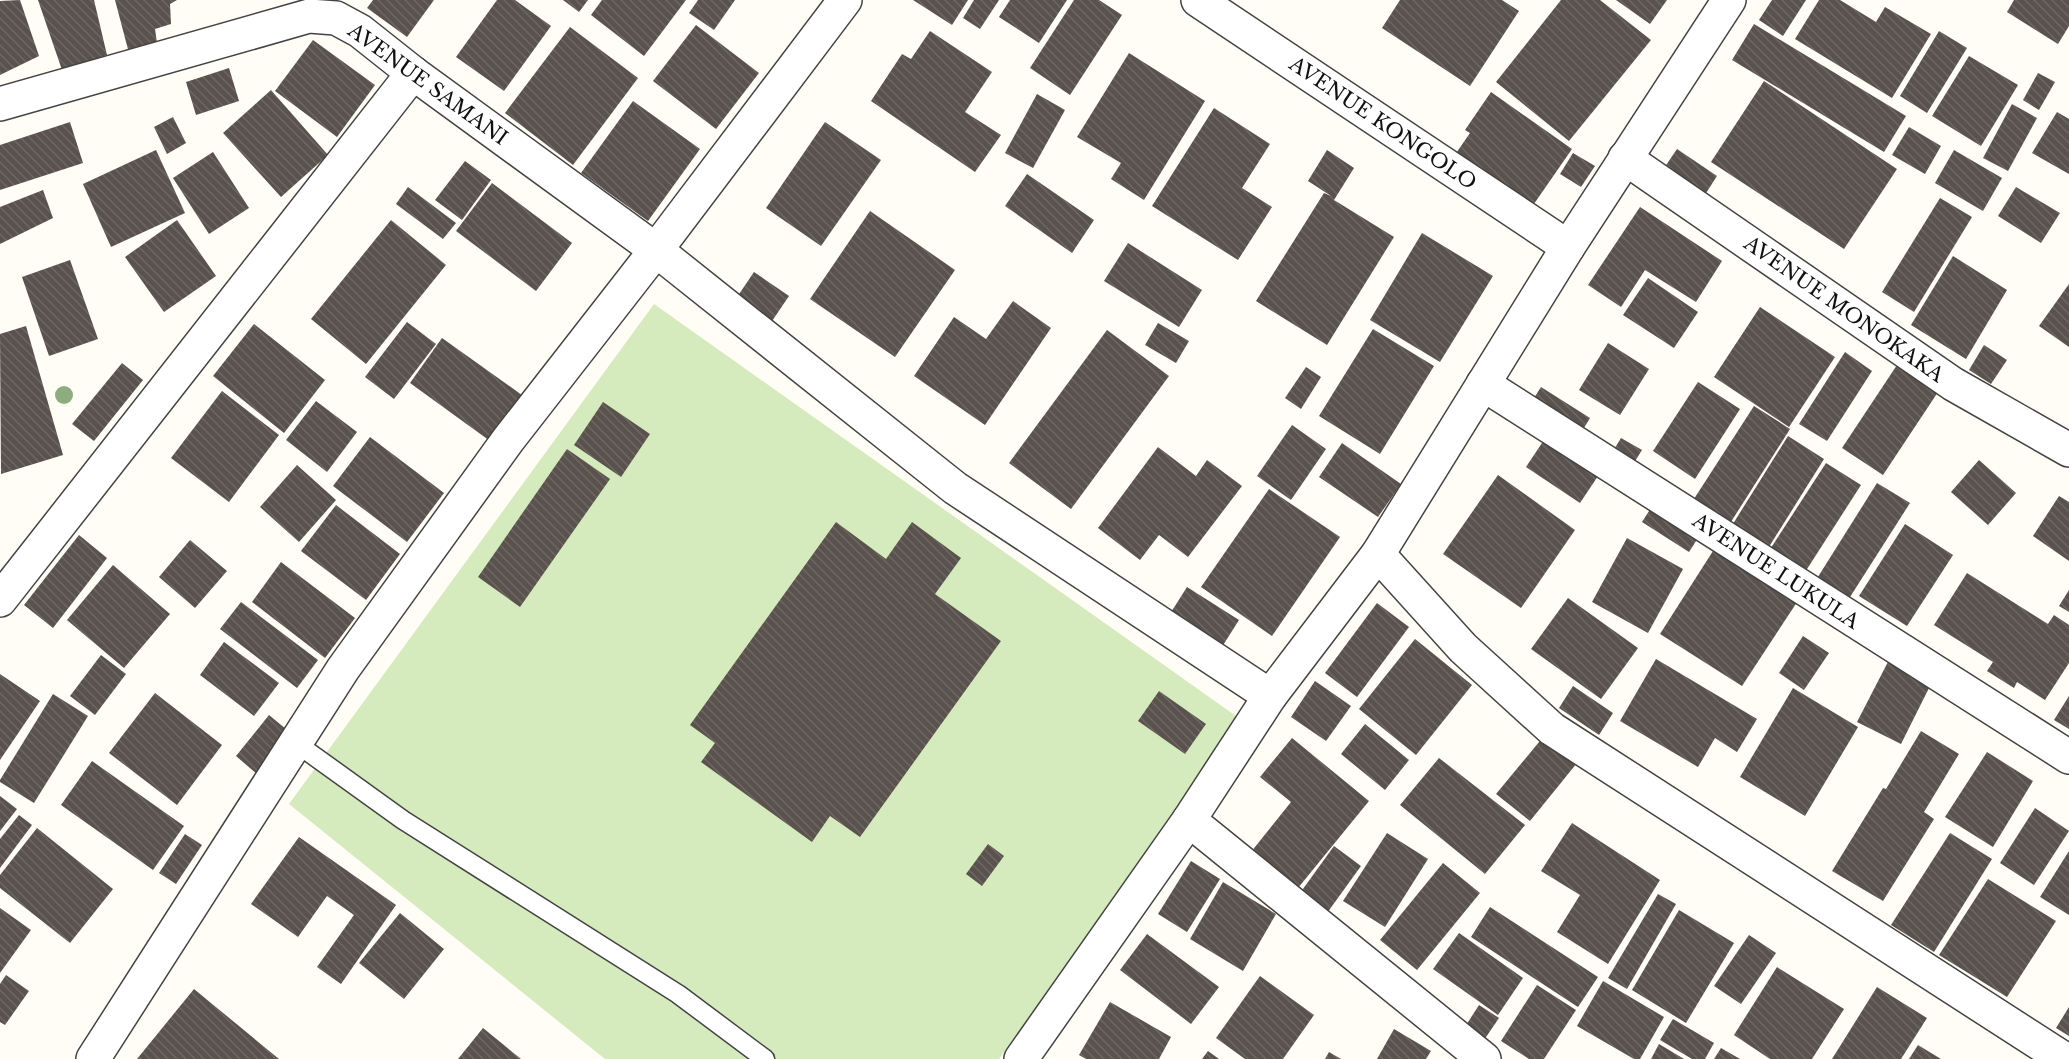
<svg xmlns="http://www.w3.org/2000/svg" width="2069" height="1059" viewBox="0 0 2069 1059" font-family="'Libre Baskerville',serif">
<defs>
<pattern id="building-back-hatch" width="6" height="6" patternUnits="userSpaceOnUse" patternTransform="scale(1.5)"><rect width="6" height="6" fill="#5a524d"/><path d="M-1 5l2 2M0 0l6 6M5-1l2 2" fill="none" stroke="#6d6662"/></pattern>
</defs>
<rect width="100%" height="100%" fill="#fffdf5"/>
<polygon fill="#d5ebbd" points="654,304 1243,721 999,1059 605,1059 289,804"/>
<g fill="url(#building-back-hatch)">
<polygon points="20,0 39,56 0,75 0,1"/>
<polygon points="38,0 94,0 107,55 62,70"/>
<polygon points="115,0 177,0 170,4 171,24 155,29 158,50 130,57"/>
<polygon points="373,0 434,0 407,37 367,8"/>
<polygon points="497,0 515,0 551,26 504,91 456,57"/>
<polygon points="563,0 588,0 579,12"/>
<polygon points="602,0 686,0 644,56 591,15"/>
<polygon points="698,0 735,0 714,30 689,13"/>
<polygon points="913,0 968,0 952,25"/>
<polygon points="974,0 999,0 980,29 963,18"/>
<polygon points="1010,0 1067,0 1039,43 999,17"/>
<polygon points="1074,0 1099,0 1122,15 1070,95 1030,68"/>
<polygon points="1400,0 1502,0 1519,11 1470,86 1382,28"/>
<polygon points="1561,0 1600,0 1651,40 1569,141 1496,82"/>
<polygon points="1616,0 1667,0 1650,24"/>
<polygon points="1772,0 1806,0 1783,36 1759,20"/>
<polygon points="1819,0 1840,0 1876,22 1885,7 1931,34 1892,98 1795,39"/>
<polygon points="2014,0 2069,0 2069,26 2058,44 2007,12"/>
<polygon points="1754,24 1906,116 1884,152 1732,60"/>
<polygon points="696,25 759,73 716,129 653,81"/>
<polygon points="570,27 638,78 573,165 505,113"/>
<polygon points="930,31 992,72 965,112 1001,135 975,172 871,101 902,54 911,59"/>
<polygon points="1939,31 1967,48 1927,113 1900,96"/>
<polygon points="313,40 375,85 337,137 275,91"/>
<polygon points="1129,53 1205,101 1144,200 1111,179 1121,163 1077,137"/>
<polygon points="1969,56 2018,85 1981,146 1932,116"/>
<polygon points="229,68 239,101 196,115 186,82"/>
<polygon points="2038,73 2055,82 2039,110 2023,100"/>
<polygon points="1764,81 1897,169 1844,249 1711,162"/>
<polygon points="271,90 328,155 281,197 223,133"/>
<polygon points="1491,92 1572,149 1527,214 1450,162 1470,133 1465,130"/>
<polygon points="1037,94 1065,110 1033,168 1005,153"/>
<polygon points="633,101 700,149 648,221 581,173"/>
<polygon points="2012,104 2037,118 2008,171 1983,158"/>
<polygon points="1214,108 1270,144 1242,188 1272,207 1238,260 1152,206"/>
<polygon points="2057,112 2069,119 2069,174 2032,153"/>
<polygon points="173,117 186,143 167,154 154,127"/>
<polygon points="70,122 83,163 0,190 0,145"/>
<polygon points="825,122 881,160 821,246 766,208"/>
<polygon points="1909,127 1941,146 1925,174 1892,155"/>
<polygon points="1677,149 1717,176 1699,204 1658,177"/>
<polygon points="156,150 185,213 111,247 83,184"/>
<polygon points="1327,150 1354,168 1334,200 1394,237 1327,345 1256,301 1324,193 1331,196 1308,181"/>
<polygon points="1954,150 2002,178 1983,211 1935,183"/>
<polygon points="213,152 249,208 209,234 173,178"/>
<polygon points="1573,153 1595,166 1581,187 1560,174"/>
<polygon points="465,161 491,180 462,220 435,200"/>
<polygon points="1027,174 1094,220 1072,253 1005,206"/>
<polygon points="492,183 572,243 536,291 456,231"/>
<polygon points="408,187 456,223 443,239 396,204"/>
<polygon points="2016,187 2060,213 2041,243 1998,216"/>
<polygon points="43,190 53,218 0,244 0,207"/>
<polygon points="1940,198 1972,217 1914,312 1882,292"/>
<polygon points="1640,207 1722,261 1696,302 1645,270 1621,307 1588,285"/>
<polygon points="870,211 955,270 895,357 810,299"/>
<polygon points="177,220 216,276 164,312 125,257"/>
<polygon points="391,220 446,265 366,364 311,319"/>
<polygon points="1422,233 1493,276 1440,362 1370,320"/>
<polygon points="1128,243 1202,290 1179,327 1104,281"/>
<polygon points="1953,256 2007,290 1966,359 1911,325"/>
<polygon points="70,260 98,339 49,356 22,277"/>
<polygon points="754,272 789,296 768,327 733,303"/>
<polygon points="1648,278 1698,312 1674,348 1623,315"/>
<polygon points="2069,284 2069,347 2039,326"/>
<polygon points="1013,301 1051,328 985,425 914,376 954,317 986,339"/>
<polygon points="1760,307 1835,357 1789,427 1714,377"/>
<polygon points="407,322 436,344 394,399 365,377"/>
<polygon points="1158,323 1189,341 1176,363 1145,345"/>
<polygon points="254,324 325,380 284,433 213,376"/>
<polygon points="26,326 63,455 1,474 0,334"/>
<polygon points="1373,329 1434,366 1380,454 1319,416"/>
<polygon points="1107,330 1169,376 1071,509 1009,463"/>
<polygon points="442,338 522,395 490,441 410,383"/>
<polygon points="1608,343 1649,369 1620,415 1579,390"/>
<polygon points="1984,345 2007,360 1991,384 1969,370"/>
<polygon points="1845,352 1872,371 1827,441 1799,424"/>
<polygon points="122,363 143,380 94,441 72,424"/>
<polygon points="1897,365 1938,392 1883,475 1842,448"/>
<polygon points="1306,367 1321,377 1301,409 1285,398"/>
<polygon points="1698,382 1740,409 1695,479 1653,451"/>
<polygon points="1541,387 1590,418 1576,441 1527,409"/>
<polygon points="222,391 279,435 229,502 171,458"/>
<polygon points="316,401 357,432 327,472 286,440"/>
<polygon points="603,402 650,434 621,477 574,445"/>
<polygon points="1754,406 1790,429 1729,525 1692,502"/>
<polygon points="1292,425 1326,449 1291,500 1257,476"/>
<polygon points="1550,431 1604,467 1580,503 1526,467"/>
<polygon points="1788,436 1824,459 1767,550 1731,527"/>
<polygon points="370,437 444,493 407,542 333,486"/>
<polygon points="1621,438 1642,450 1627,474 1607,461"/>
<polygon points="1342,443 1401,484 1378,517 1319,477"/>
<polygon points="1158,447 1196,476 1207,460 1242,486 1188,557 1159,535 1140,560 1098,528"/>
<polygon points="567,449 610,479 520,607 478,577"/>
<polygon points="1979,460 2016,493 1988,525 1951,492"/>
<polygon points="1826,463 1861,485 1800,580 1765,557"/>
<polygon points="297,465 336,500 299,542 260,507"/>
<polygon points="1498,475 1575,530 1521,608 1443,554"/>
<polygon points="1877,483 1910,503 1843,608 1811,588"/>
<polygon points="1269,489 1340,537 1272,636 1201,587"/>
<polygon points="2059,496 2069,502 2069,561 2033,536"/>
<polygon points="1658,497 1705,527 1689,552 1642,522"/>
<polygon points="336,505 400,554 366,600 301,551"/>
<polygon points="836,522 886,559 912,522 961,558 935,594 1001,641 860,837 830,816 812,842 701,762 715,743 690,725"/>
<polygon points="1905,524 1953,555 1907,626 1859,596"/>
<polygon points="79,535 107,558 53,628 24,605"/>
<polygon points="1627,538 1683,569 1648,633 1592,602"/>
<polygon points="190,540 227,571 195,608 159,577"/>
<polygon points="1720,540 1803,593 1742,686 1660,634"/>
<polygon points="281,562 355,618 325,658 252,602"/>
<polygon points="113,565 170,614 124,668 67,620"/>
<polygon points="1967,573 2048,624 2054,615 2069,625 2069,663 2045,700 2017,682 2014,688 1987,671 1993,662 1934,625"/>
<polygon points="1187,587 1239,620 1220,650 1168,617"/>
<polygon points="2069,590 2069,612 2059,606"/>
<polygon points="1568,598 1638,648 1601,699 1531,649"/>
<polygon points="241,602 318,660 297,688 220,629"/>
<polygon points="1377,603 1409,627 1357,697 1325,673"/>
<polygon points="1803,636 1829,653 1804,690 1779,673"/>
<polygon points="1415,639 1472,685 1416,755 1359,709"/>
<polygon points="224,642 279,683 254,716 200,675"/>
<polygon points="101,655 126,674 95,715 70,696"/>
<polygon points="1891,656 1934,678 1901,744 1857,722"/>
<polygon points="1656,659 1757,719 1737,752 1715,738 1698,767 1620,721"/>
<polygon points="0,674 40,701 0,760"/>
<polygon points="1315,681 1351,706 1326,741 1291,717"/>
<polygon points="1573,686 1613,713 1599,735 1559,708"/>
<polygon points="1793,688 1858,727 1805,816 1740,777"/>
<polygon points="1159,691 1206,724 1185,754 1138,721"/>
<polygon points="155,693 222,745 177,805 109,753"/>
<polygon points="53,694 88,716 34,803 0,782 0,780"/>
<polygon points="2069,696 2069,729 2054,720"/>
<polygon points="269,715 292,734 258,775 236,756"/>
<polygon points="1365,724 1409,760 1385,790 1341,754"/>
<polygon points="1921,731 1959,754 1924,812 1934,819 1883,901 1832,871 1883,788 1886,789"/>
<polygon points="1544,736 1577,763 1530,821 1496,794"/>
<polygon points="1292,738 1369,801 1289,899 1243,862 1291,802 1260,777"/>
<polygon points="1987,752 2033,781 1993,847 1945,817"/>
<polygon points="1439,758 1525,825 1485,874 1400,805"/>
<polygon points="92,761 184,826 153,870 61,805"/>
<polygon points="0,796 17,809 0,831"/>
<polygon points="2035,808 2069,831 2034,885 2000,863"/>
<polygon points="19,815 32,825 0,868 0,839"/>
<polygon points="1572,823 1660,880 1608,964 1557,932 1580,895 1541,871"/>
<polygon points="37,828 113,889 70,943 0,888 0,875"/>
<polygon points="1387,833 1428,859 1385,927 1343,901"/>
<polygon points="1950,833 1992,859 1934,952 1891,925"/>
<polygon points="185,834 202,845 176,884 159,873"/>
<polygon points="299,837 396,905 341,984 317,967 354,915 327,896 298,937 251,904"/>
<polygon points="988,844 1004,856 982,886 966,874"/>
<polygon points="1334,846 1361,866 1322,920 1295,900"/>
<polygon points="2069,851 2069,915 2040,897"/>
<polygon points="1191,861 1220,879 1187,932 1158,914"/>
<polygon points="1443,863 1480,893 1417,970 1380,940"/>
<polygon points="1988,879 2056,921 2007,997 1939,955"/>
<polygon points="1223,882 1276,914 1243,971 1190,939"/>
<polygon points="1658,894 1676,904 1627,989 1608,978"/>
<polygon points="1490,907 1598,977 1578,1007 1471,937"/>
<polygon points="0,908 31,930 0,973"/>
<polygon points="1679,910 1734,943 1686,1023 1632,990"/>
<polygon points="400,913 444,949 404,999 359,963"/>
<polygon points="1459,933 1523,978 1498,1015 1433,969"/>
<polygon points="1147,934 1219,987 1191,1024 1120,970"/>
<polygon points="1749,935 1776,953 1741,1004 1714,986"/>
<polygon points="1777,967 1844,1009 1812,1059 1770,1059 1734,1035"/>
<polygon points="6,975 29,991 5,1025 0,1022 0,984"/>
<polygon points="1260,976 1314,1015 1283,1059 1245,1059 1216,1038"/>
<polygon points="1603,981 1664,1017 1640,1059 1634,1059 1577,1026"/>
<polygon points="1537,985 1576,1010 1544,1059 1529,1059 1501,1041"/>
<polygon points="1877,987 1927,1018 1901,1059 1832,1059"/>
<polygon points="194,989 279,1059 137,1059"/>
<polygon points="1110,1002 1171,1037 1159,1059 1086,1059 1079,1055"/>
<polygon points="1479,1005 1499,1018 1482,1043 1463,1030"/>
<polygon points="2069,1007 2069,1036 2056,1028"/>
<polygon points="1673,1019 1714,1043 1705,1059 1692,1059 1660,1040"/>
<polygon points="483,1028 521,1059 458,1059"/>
<polygon points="1394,1029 1431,1051 1426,1059 1377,1059"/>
<polygon points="1659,1044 1684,1059 1651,1059"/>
<polygon points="1918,1045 1941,1059 1909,1059"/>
<polygon points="1721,1048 1740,1059 1714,1059"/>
<polygon points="1208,1051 1219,1059 1202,1059"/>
<polygon points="1329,1052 1341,1059 1325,1059"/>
</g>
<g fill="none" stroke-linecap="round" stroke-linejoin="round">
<g stroke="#444" stroke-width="21">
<polyline id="lane" points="296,743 403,820 678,994 765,1059"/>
</g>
<g stroke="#444" stroke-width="36">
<g id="street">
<polyline points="1198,0 1568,247"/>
<polyline points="0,104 309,16 336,18 360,31 413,73 656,250 955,488 1270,696"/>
<polyline points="1625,158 1953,384 2069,450"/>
<polyline points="1483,384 2069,757"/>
<polyline points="1378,554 1463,648 1552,729 2064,1059"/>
<polyline points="0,600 413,73"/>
<polyline points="1189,820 1484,1059"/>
<polyline points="93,1059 343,669 508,440 656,250 845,0"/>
<polyline points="1021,1059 1189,820 1270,696 1378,554 1568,247 1729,0"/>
</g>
</g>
<use href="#lane" stroke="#fff" stroke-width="18"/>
<use href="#street" stroke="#fff" stroke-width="33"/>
</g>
<circle fill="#8dad7f" cx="64" cy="395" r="9"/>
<g text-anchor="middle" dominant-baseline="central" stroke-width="6" stroke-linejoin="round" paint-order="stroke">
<g font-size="20" fill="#111" stroke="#fff">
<text transform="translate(428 84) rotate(36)">AVENUE SAMANI</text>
<text transform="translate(1383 123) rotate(34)">AVENUE KONGOLO</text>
<text transform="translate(1844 309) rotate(35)">AVENUE MONOKAKA</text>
<text transform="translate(1776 571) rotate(33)">AVENUE LUKULA</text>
</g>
</g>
</svg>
